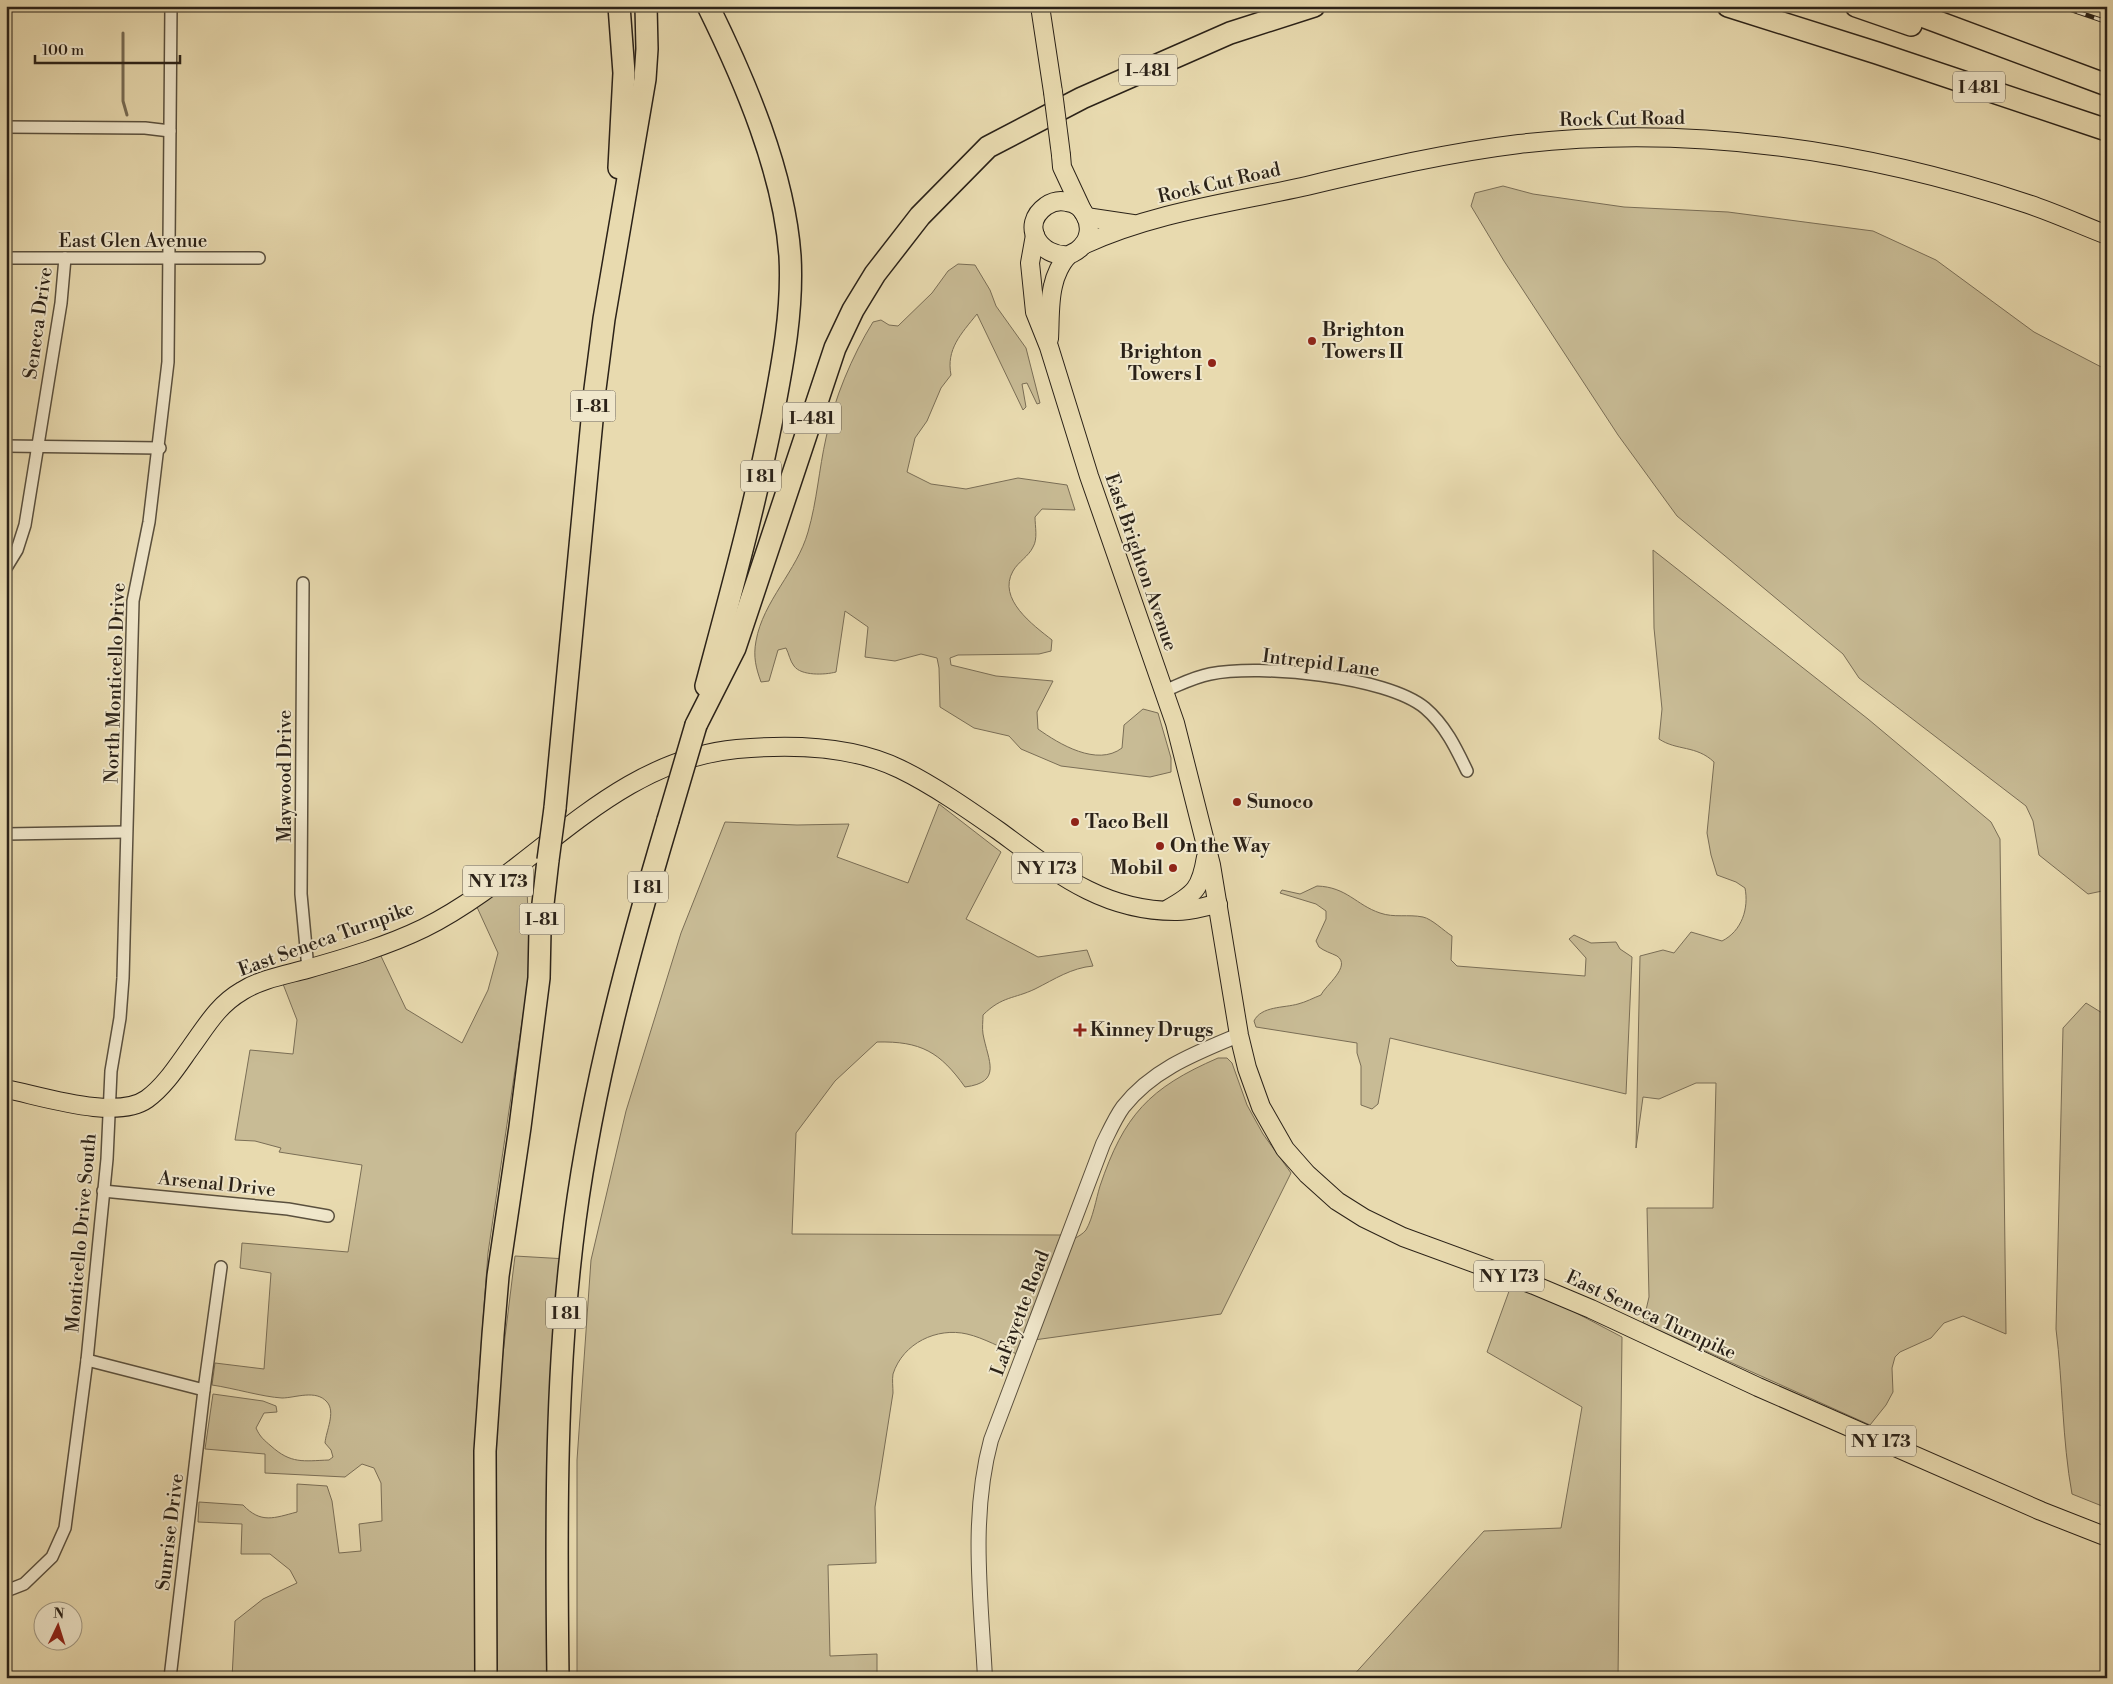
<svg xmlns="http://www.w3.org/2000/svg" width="2113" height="1684" viewBox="0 0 2113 1684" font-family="'Libre Bodoni',serif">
<rect width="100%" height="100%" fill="#e8daaf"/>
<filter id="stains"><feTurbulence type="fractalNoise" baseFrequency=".004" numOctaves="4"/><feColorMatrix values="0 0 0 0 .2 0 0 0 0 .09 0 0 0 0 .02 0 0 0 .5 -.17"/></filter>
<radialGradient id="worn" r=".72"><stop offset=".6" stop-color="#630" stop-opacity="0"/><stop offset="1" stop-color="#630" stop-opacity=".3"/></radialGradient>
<g fill="#c8bb95" stroke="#7a6e56">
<polygon points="1503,186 1533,194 1624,207 1728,212 1873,231 1936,260 2034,332 2107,370 2107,890 2088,894 2039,855 2033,821 2026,806 1859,678 1843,654 1677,516 1618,435 1504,261 1471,206 1475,193"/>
<path d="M958 264 975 265 990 290 996 306 1026 348 1040 403 1037 404 1027 383 1022 384 1026 407 1023 410 977 314C961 334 946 349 951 375L941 388 927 421 915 438 907 472 931 484 966 489 1018 478 1067 485 1075 510 1042 509 1035 517C1035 526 1038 539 1033 547 1029 556 1018 562 1013 571 997 599 1033 625 1052 640L1051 651 1039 654 958 655 950 658 951 665 996 676 1053 681 1037 712 1038 729C1059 744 1097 767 1122 748L1124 725 1143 709 1158 713 1171 758V772L1150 777 1061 766 1021 749 1009 736 974 728 940 707 939 668 937 658 921 654 895 661 865 657 868 627 845 611 836 672C825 675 801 676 794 666 790 661 789 654 786 648L778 650 769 681 761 682C756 668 753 657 756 641 763 601 797 571 808 532 817 501 819 469 826 438 834 399 852 356 873 322L881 320 889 325 898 326 932 293 948 271Z"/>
<path d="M1653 550 1868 719 1991 822 2000 839 2006 1334 1963 1316 1944 1323 1931 1338 1900 1352 1895 1357 1892 1368 1893 1392 1886 1405 1870 1425 1643 1323 1649 1297 1647 1208H1713L1716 1083H1696L1659 1099 1643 1097 1636 1148 1640 956 1663 950 1674 953 1691 932 1722 941C1742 931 1749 908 1745 888L1736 882 1717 875 1711 855 1707 833 1714 762C1696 745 1677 751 1659 739L1662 709 1654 628Z"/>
<path d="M939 804 1001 852 966 919 1038 957 1087 950 1093 966C1071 968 1055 979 1035 989 1014 999 1002 996 983 1015 983 1021 982 1028 983 1034 988 1061 1003 1082 965 1087 940 1052 921 1041 877 1042L835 1081 796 1133 792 1234 1061 1235 1017 1354C1001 1348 984 1338 967 1334 937 1327 903 1343 893 1374 892 1380 893 1387 893 1393L875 1507 876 1563 828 1565 830 1656 877 1654V1678H577V1460L591 1260 626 1111 681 933 725 822 797 825 849 824 837 857 908 883Z"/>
<path d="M526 866 528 912 538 914 488 1253 478 1387 475 1678H232L235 1621 263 1599 297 1583 290 1570 270 1554H241L242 1524 198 1522 199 1502 243 1505C261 1524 274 1518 297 1512V1484L327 1486 332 1501 339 1553 361 1551 359 1524 382 1521 381 1483 374 1468 362 1464 345 1477 265 1473V1454L205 1449 213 1394 263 1401 276 1406 277 1412 264 1413 256 1428C260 1437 264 1440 271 1446 291 1464 303 1461 329 1460L333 1457 331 1450 325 1443C326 1431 336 1412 327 1402 316 1389 295 1398 282 1398 263 1397 233 1388 212 1385L215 1363 264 1369 271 1273 240 1268 242 1243 348 1252 362 1165 279 1152 281 1148 255 1141 235 1140 250 1050 293 1054 297 1020 283 984 380 954 406 1009 462 1043 488 990 498 953 476 905Z"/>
<path d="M1317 886C1347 887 1356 905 1380 913 1394 918 1408 914 1423 917 1432 919 1444 931 1452 936L1451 960 1457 966 1585 976 1586 958 1569 939 1574 935 1591 943 1616 942 1620 949 1632 957 1626 1094 1390 1038 1378 1104 1372 1109 1361 1105V1066L1357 1053V1043L1256 1027 1254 1021C1261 1006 1284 1008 1298 1004 1306 1002 1313 998 1321 995 1325 986 1352 966 1337 956 1331 953 1324 951 1319 947L1316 941 1326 919V911L1316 904 1280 893 1282 890 1300 894Z"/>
<path d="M2086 1003 2107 1016V1508L2072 1494C2062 1439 2063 1384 2056 1329L2063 1028Z"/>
<path d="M1218 1058H1227L1232 1063 1247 1105 1263 1134 1291 1173 1221 1314 1034 1340 1074 1239C1077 1237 1083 1234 1086 1230 1093 1218 1096 1199 1100 1186 1124 1115 1149 1088 1218 1058Z"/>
<polygon points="515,1256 567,1259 548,1434 548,1678 496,1678 495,1484 499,1386"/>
<polygon points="1512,1283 1546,1297 1622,1337 1618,1678 1351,1678 1484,1531 1561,1528 1582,1407 1487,1352"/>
</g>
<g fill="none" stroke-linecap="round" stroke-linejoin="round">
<polyline stroke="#766b54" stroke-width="3" points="123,33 123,101 127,115"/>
<g stroke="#5a503e" stroke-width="14">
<g id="minor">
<polyline points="6,127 145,128 170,131"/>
<polyline points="6,258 259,258"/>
<polyline points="6,446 160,448"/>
<polyline points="6,568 17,550 25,525 61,303 65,258"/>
<polyline points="303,583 301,894 308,969"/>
<path d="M1164 691C1179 685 1194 677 1210 674 1260 664 1386 676 1425 708 1445 725 1456 748 1467 771"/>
<polyline points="6,834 126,832"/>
<polyline points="103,1191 288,1209 328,1216"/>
<polyline points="87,1360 204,1390"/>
<polyline points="6,1591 24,1584 52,1557 65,1528 87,1360 107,1159 111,1071 120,1018 123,978 133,601 149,522 168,362 171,6"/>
<polyline points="170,1678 204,1390 221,1267"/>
</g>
</g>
<g stroke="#5a503e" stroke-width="16">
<path id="tertiary" d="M985 1678C981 1599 970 1517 991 1440L1103 1144C1109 1132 1115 1118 1123 1107 1153 1069 1196 1053 1239 1035"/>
</g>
<g stroke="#2b2218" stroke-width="20">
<g id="primary">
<polyline points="1040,6 1053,92"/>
<polyline points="1061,155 1062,167 1083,212"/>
<polyline points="1086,217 1133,224"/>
<polyline points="1035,235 1030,263 1035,312 1049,347 1089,476 1175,723 1211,865 1239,1035 1247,1068 1261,1107 1285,1149 1307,1174 1337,1201 1364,1218 1403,1237 1534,1285 1591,1309 1758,1387 2041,1511 2107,1537"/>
<path d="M1083 245C1152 213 1229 203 1302 187 1374 170 1445 153 1519 144 1690 124 1865 150 2028 204 2055 213 2081 225 2107 235"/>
<path d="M1049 339C1050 322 1049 302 1053 286 1055 276 1061 262 1069 255 1072 253 1076 252 1079 249 1089 241 1092 227 1085 215 1082 208 1075 203 1067 202 1060 200 1052 202 1046 206 1019 225 1040 258 1069 255"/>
<path d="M1168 909C1195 894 1201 888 1206 857"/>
<path d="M6 1089C42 1096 116 1121 147 1099 165 1086 178 1065 191 1047 207 1025 218 1005 242 991 261 979 285 975 307 969 346 958 387 946 424 928 533 874 609 761 737 749 791 744 851 745 900 769 933 785 969 810 999 831 1055 872 1103 912 1177 911 1191 911 1205 906 1218 904"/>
</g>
</g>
<g stroke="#2b2218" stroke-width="24">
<g id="motorway">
<polyline points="1728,6 1877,53 2107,130"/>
<polyline points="1856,6 1911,25"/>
<polyline points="1895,6 2107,85"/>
<polyline points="619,168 624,73 619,6"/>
<path d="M706 686C730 596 755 506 773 414 783 362 793 309 790 256 784 172 745 81 708 6"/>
<polyline points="696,725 735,648 835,348 853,310 875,274 920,216 988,147 1082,98 1230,33 1314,6"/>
<polyline points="555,808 595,389 604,319 645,79 647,49 646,6"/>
<polyline points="486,1678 485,1451 493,1335 498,1276 520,1127 539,978 540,930 548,860"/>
<path d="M558 1678C556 1525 555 1371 575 1220 593 1084 629 951 668 820"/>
</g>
</g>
<use href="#minor" stroke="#f0e7cb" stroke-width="11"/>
<use href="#tertiary" stroke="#f0e7cb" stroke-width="14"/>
<use href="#primary" stroke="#e8daaf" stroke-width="18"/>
<use href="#motorway" stroke="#e8daaf" stroke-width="21"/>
<g stroke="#2b2218" stroke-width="5">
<polyline id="rail" points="2060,6 2107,22"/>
</g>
<use href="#rail" stroke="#f0e7cb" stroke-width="3" stroke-dasharray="9" stroke-linecap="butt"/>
<g stroke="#2b2218" stroke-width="20" stroke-linecap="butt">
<polyline id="primary-bridge" points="1053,92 1061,155"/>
</g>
<g stroke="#2b2218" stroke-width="24" stroke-linecap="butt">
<g id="motorway-bridge">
<polyline points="668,820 696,725"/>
<polyline points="548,860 555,808"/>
</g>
</g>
<use href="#primary-bridge" stroke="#e8daaf" stroke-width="18"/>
<use href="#motorway-bridge" stroke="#e8daaf" stroke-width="21"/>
</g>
<g fill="#8f2418" stroke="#f0e7cb" stroke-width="2">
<circle cx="1312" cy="341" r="5"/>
<circle cx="1212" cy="363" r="5"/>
<circle cx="1237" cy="802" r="5"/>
<circle cx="1075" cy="822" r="5"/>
<circle cx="1160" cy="846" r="5"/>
<circle cx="1173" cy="868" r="5"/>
<path d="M1077.5 1022.5h5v5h5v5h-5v5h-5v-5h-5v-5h5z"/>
</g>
<g text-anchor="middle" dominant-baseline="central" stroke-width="4" stroke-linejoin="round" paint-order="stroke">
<g fill="#f0e7cb" stroke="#665d4e" stroke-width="1">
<rect x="1119" y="54.5" width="58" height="31" rx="4"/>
<rect x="1953" y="71.5" width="52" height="31" rx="4"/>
<rect x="570.5" y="390.5" width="45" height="31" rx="4"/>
<rect x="783" y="402.5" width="58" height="31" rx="4"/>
<rect x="741" y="460.5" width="40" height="31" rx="4"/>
<rect x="1012" y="852.5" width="70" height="31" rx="4"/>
<rect x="463" y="865.5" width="70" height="31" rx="4"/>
<rect x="628" y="871.5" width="40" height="31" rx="4"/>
<rect x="519.5" y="903.5" width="45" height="31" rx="4"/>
<rect x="1474" y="1260.5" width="70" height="31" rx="4"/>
<rect x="546" y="1297.5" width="40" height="31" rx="4"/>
<rect x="1846" y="1425.5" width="70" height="31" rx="4"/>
</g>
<g font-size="18" font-weight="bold" fill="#2b2218">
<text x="1148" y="70">I-481</text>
<text x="1979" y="87">I 481</text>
<text x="593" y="406">I-81</text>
<text x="812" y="418">I-481</text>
<text x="761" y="476">I 81</text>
<text x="1047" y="868">NY 173</text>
<text x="498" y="881">NY 173</text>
<text x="648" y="887">I 81</text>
<text x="542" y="919">I-81</text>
<text x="1509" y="1276">NY 173</text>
<text x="566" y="1313">I 81</text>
<text x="1881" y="1441">NY 173</text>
</g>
<g font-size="19" fill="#2b2218" stroke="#f0e7cb">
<text transform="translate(1622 119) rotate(-1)">Rock Cut Road</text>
<text transform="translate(1219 183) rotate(-13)">Rock Cut Road</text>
<text x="133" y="241">East Glen Avenue</text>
<text transform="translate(38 323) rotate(-82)">Seneca Drive</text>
<text transform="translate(1141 562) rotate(71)">East Brighton Avenue</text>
<text transform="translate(1321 663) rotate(7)">Intrepid Lane</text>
<text transform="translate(115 683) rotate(-88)">North Monticello Drive</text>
<text transform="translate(285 776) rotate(-90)">Maywood Drive</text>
<text transform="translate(326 939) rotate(-20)">East Seneca Turnpike</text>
<text transform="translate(217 1184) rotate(6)">Arsenal Drive</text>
<text transform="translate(81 1233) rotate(-85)">Monticello Drive South</text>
<text transform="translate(1020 1313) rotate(-69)">LaFayette Road</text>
<text transform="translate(1651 1315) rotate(25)">East Seneca Turnpike</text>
<text transform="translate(170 1532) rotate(-83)">Sunrise Drive</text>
</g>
<g font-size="19" font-weight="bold" fill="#2b2218" stroke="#f0e7cb" text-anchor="start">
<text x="1322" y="330">Brighton<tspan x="1322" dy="22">Towers II</tspan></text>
<text x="1202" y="352" text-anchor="end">Brighton<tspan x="1202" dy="22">Towers I</tspan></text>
<text x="1247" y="802">Sunoco</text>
<text x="1085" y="822">Taco Bell</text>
<text x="1170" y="846">On the Way</text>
<text x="1163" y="868" text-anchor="end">Mobil</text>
<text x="1090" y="1030">Kinney Drugs</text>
</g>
</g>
<rect width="2113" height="1684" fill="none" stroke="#e8daaf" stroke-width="25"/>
<rect x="8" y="8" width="2098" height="1669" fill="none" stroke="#2b2218" stroke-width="2.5"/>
<rect x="12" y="12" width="2088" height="1659" fill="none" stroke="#2b2218"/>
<g transform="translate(58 1626) rotate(4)"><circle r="24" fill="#f0e7cb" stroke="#a19883"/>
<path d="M0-4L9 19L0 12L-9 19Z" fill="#8f2418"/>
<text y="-8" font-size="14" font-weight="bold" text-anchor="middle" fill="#2b2218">N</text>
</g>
<path d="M35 55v8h145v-8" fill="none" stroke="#2b2218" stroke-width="2.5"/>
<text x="42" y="55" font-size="15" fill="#2b2218" stroke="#f0e7cb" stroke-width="4" paint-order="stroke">100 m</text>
<rect width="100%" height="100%" filter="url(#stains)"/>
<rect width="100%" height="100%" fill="url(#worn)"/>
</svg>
